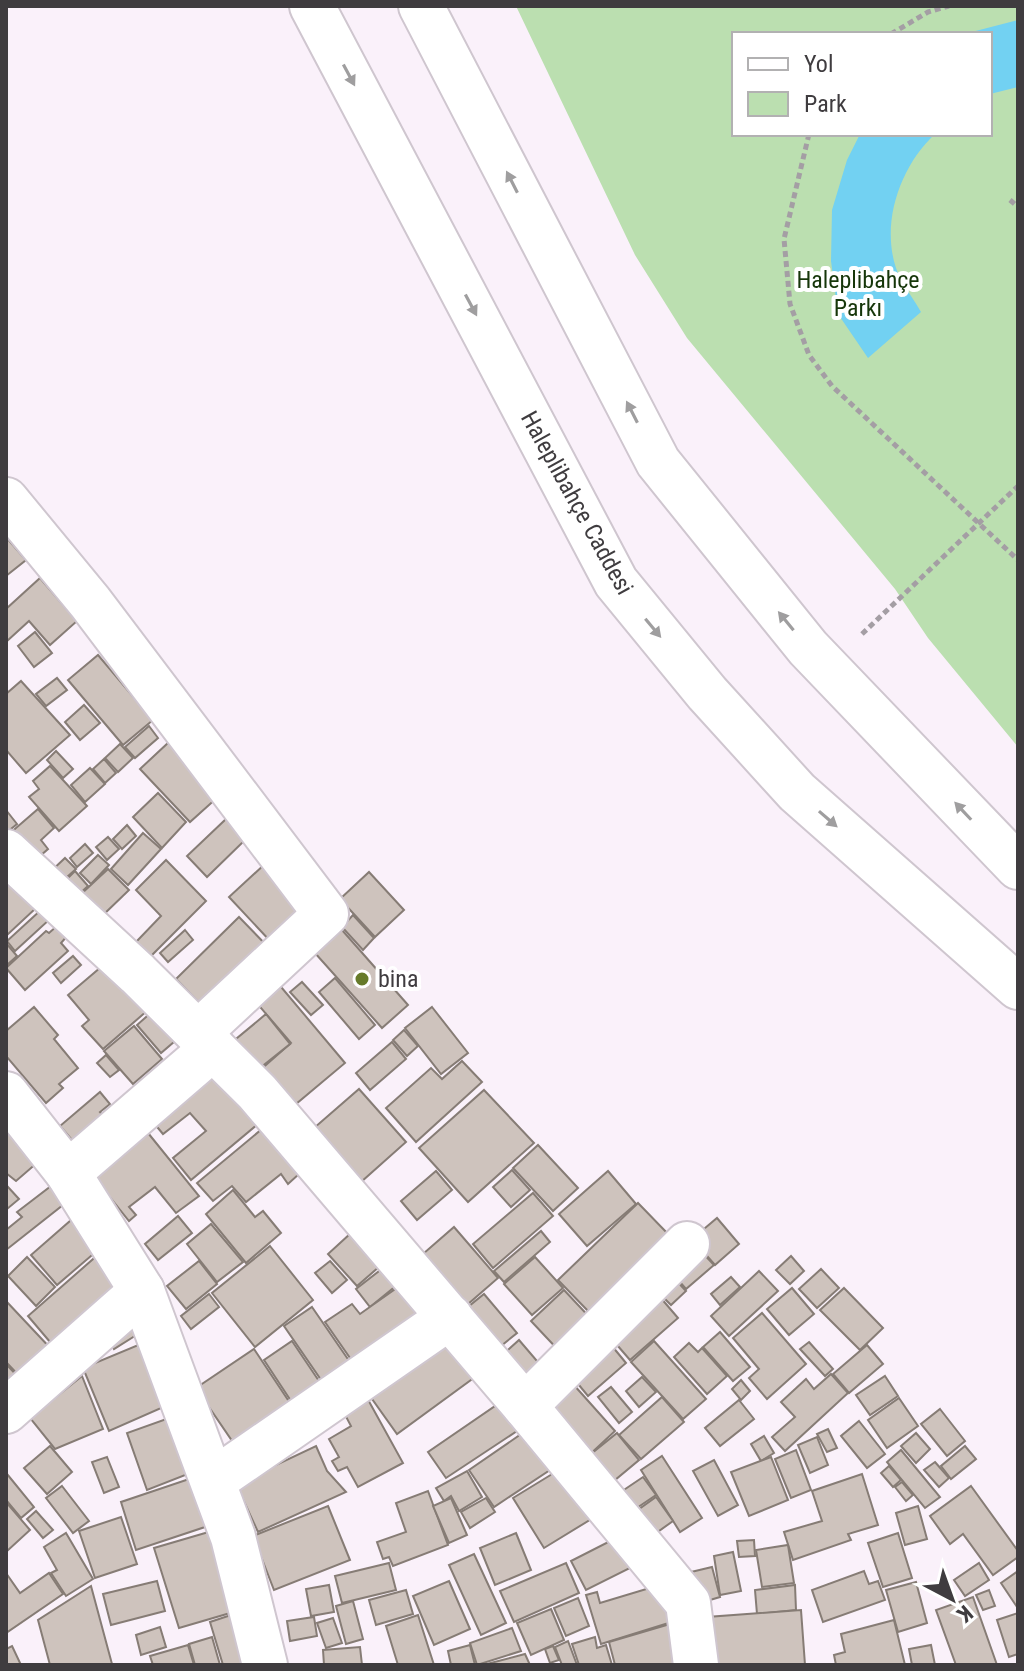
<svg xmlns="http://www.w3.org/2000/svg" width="1024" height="1671" viewBox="0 0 1024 1671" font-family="'Roboto Condensed',sans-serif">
<rect width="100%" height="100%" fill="#faf1fa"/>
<path fill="#bbdfb0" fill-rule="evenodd" d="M516 6H1018V747L928 638 895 589 687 338 635 255ZM734 34H990V134H734Z"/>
<g fill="#72d1f2">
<polygon points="1018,20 1018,87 990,94 990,34 964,34"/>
<path d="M860 134H935C898 168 877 232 901 280 907 291 915 301 921 312L868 358 838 314 831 261 832 210 847 160Z"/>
</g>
<g fill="#cec3bd" stroke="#867c75" stroke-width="2">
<polygon points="6,537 26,560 6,576"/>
<polygon points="40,578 77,621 50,645 29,621 6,642 6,609"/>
<polygon points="35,632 52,653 34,667 18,646"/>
<polygon points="98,655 153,720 123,745 68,680"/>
<polygon points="57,678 67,690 46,706 36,694"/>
<polygon points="21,681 70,735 26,773 6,750 6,694"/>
<polygon points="84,705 100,723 80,740 65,722"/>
<polygon points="149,726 158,738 135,758 125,747"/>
<polygon points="169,742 219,796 190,822 140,769"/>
<polygon points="120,744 133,758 118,772 105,758"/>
<polygon points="56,751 73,769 63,778 47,760"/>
<polygon points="104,759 116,773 105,783 93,769"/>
<polygon points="50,766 87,806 59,831 29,797 39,789 33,781"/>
<polygon points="90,768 105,784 85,802 71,785"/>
<polygon points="158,793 186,822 162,848 133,817"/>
<polygon points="38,809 54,828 41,840 48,849 33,862 9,834"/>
<polygon points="6,810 17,824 6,833"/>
<polygon points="226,819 245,840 207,877 187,856"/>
<polygon points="127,825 136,836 122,849 113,839"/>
<polygon points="143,833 161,849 128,885 111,869"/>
<polygon points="108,837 119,849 107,860 96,847"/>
<polygon points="85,844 93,853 77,867 70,858"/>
<polygon points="98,855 109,865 91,884 80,873"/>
<polygon points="65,858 76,869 58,885 48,874"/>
<polygon points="166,860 206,901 151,956 136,942 161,916 136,890"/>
<polygon points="266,863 309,909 272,943 229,897"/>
<polygon points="108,869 129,890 101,917 79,896"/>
<polygon points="75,871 88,886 77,896 64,882"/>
<polygon points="369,872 404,910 375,937 340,899"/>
<polygon points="6,876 36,908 6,936"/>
<polygon points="42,909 50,919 15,951 7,941"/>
<polygon points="353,915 374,938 363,950 342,927"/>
<polygon points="239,917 271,950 208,1012 176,979"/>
<polygon points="58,925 68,935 61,943 68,951 25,990 6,968 46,931 49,933"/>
<polygon points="185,930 193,940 168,962 160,953"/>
<polygon points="342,930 408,1005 382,1028 315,953"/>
<polygon points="6,943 17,956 7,965 6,964"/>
<polygon points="73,956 81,965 61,983 53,973"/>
<polygon points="107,962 148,1010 103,1049 82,1026 89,1020 68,995"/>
<polygon points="271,975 345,1063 290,1109 258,1072 291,1043 249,994"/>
<polygon points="335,978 375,1025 359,1039 319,992"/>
<polygon points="302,982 323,1005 311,1015 290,992"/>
<polygon points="34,1007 58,1035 54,1039 78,1068 59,1084 63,1088 46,1103 6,1056 6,1031"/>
<polygon points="432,1007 468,1053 441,1074 405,1028"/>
<polygon points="154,1010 175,1041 161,1053 137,1025"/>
<polygon points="266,1014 290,1044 260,1068 236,1039"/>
<polygon points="134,1026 162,1059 133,1084 104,1051"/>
<polygon points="404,1030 418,1046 407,1056 393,1040"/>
<polygon points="392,1042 406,1059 370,1090 356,1073"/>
<polygon points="106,1055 119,1070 110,1077 97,1063"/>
<polygon points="462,1061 482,1082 416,1142 386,1108 431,1068 442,1079"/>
<polygon points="207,1065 258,1124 191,1180 173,1158 206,1131 190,1113 163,1134 148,1116"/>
<polygon points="359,1089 406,1142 361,1182 314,1128"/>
<polygon points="484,1090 534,1143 468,1202 419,1148"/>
<polygon points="100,1092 110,1104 100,1112 114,1127 83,1153 60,1126"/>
<polygon points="6,1126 38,1162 16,1181 6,1173"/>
<polygon points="144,1128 199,1196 176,1213 155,1187 129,1207 136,1215 129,1221 89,1171"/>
<polygon points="262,1129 299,1174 288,1184 281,1174 246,1202 232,1186 213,1201 197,1183"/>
<polygon points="538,1145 578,1188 553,1211 513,1168"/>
<polygon points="512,1170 530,1190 511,1207 493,1187"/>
<polygon points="436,1171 452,1190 417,1220 401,1201"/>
<polygon points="608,1171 636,1204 587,1246 559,1214"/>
<polygon points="55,1183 68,1201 6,1250 6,1230 22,1217 17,1212"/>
<polygon points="8,1187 19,1199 7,1209 6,1189"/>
<polygon points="233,1190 255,1217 263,1211 281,1233 246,1263 206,1214"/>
<polygon points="533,1193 553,1216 493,1268 473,1244"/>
<polygon points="638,1203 671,1237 590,1313 558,1280"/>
<polygon points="78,1214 105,1244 57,1285 31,1255"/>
<polygon points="178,1216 192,1233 158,1260 145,1244"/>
<polygon points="717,1218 739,1244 715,1265 692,1239"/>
<polygon points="211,1224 243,1262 217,1282 187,1244"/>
<polygon points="454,1227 498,1278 460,1311 416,1260"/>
<polygon points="541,1231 550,1242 504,1282 494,1271"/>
<polygon points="351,1233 380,1266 357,1286 328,1254"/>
<polygon points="270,1246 313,1300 255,1347 212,1293"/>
<polygon points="699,1249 714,1265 686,1289 672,1273"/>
<polygon points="100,1253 119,1294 56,1349 28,1316"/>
<polygon points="791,1256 804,1271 790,1284 776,1270"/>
<polygon points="27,1257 55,1287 36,1306 8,1276"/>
<polygon points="535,1257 563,1288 532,1315 504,1284"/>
<polygon points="199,1261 217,1284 186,1309 167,1286"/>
<polygon points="330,1261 347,1280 332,1293 315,1273"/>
<polygon points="383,1268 397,1285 370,1307 356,1289"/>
<polygon points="821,1269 839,1288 817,1308 799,1289"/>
<polygon points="759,1271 778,1291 729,1336 711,1316"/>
<polygon points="731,1277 740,1287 720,1305 711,1294"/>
<polygon points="674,1278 686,1291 671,1305 658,1292"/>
<polygon points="401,1285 425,1320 357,1368 325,1322 352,1304 360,1314"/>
<polygon points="792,1288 814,1314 789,1335 767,1309"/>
<polygon points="844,1288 883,1328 860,1350 820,1310"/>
<polygon points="564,1290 595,1323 562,1354 531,1321"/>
<polygon points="209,1294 219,1307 191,1329 181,1316"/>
<polygon points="484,1294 517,1333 496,1350 463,1311"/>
<polygon points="660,1297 678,1318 630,1360 611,1338"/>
<polygon points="6,1301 54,1352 23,1380 6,1362"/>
<polygon points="312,1307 354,1368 326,1387 284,1326"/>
<polygon points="762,1313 806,1364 767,1399 749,1378 759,1369 733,1338"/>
<polygon points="128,1317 138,1334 114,1349 104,1332"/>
<polygon points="720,1332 750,1367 733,1381 703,1347"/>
<polygon points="447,1338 475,1377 397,1434 365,1389"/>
<polygon points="519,1340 549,1375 528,1391 500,1357"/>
<polygon points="292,1341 323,1387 295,1407 264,1360"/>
<polygon points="654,1341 706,1399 683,1419 631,1362"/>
<polygon points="809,1342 833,1369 825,1376 800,1349"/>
<polygon points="143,1343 168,1405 109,1431 83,1368"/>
<polygon points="689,1343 698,1352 702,1348 727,1376 707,1394 674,1357"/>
<polygon points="867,1345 883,1364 849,1393 833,1374"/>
<polygon points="612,1346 626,1363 588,1396 574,1379"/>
<polygon points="254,1349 296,1412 239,1451 196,1388"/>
<polygon points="6,1364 23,1382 6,1398"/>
<polygon points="831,1374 848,1393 785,1451 772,1437 795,1417 781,1402 806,1379 814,1389"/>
<polygon points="82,1376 103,1429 55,1449 30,1418"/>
<polygon points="885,1376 898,1396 870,1415 856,1395"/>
<polygon points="642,1377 656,1392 639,1407 626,1391"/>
<polygon points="741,1380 750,1391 741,1400 732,1389"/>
<polygon points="573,1384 615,1431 586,1458 544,1410"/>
<polygon points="611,1387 632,1412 619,1423 598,1397"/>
<polygon points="366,1396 403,1463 358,1487 347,1467 338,1471 332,1461 339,1457 329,1439 351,1426 342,1409"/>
<polygon points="662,1397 684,1422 641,1459 619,1435"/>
<polygon points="899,1398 918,1426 887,1448 868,1420"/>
<polygon points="739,1400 754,1419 720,1446 705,1428"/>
<polygon points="501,1402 520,1429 446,1478 428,1452"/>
<polygon points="940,1409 965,1441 947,1456 921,1424"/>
<polygon points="172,1417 193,1472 147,1490 127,1433"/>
<polygon points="859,1421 885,1454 867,1468 841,1436"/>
<polygon points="828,1429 837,1448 827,1452 817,1434"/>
<polygon points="527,1430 553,1468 494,1507 469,1470"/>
<polygon points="617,1433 639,1460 609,1485 586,1458"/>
<polygon points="916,1433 930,1449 916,1463 901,1446"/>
<polygon points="764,1436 774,1453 761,1461 751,1444"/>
<polygon points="817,1437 828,1465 810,1473 798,1445"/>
<polygon points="50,1446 72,1472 47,1494 24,1468"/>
<polygon points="316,1446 327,1471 346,1492 258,1532 236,1484"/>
<polygon points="965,1446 976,1459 951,1479 941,1466"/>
<polygon points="796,1450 811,1490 791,1498 775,1459"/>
<polygon points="901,1450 940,1497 925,1508 887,1462"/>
<polygon points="662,1456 702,1518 680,1532 641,1470"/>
<polygon points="107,1457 119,1487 104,1493 92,1462"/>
<polygon points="771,1457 788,1500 749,1516 731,1472"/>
<polygon points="714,1460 738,1505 718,1516 693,1471"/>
<polygon points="935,1462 949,1478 939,1487 924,1470"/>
<polygon points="889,1466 901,1480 893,1487 881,1473"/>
<polygon points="562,1468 593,1518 544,1548 513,1498"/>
<polygon points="467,1471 482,1497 459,1511 451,1496 444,1501 436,1488"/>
<polygon points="7,1474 34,1507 21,1518 6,1500"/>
<polygon points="862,1474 878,1525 848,1534 851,1540 793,1560 784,1532 822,1521 812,1491"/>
<polygon points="195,1477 211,1525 136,1550 121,1502"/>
<polygon points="643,1477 656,1495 625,1516 612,1498"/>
<polygon points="902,1482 913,1495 906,1501 895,1487"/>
<polygon points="62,1486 89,1521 73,1533 46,1498"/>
<polygon points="971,1486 1018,1551 1018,1557 993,1575 963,1534 950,1544 930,1516"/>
<polygon points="428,1491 448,1545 393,1566 389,1557 383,1559 377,1542 406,1532 396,1503"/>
<polygon points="656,1497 673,1521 645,1541 628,1517"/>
<polygon points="451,1498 467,1535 449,1543 433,1506"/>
<polygon points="486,1498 495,1512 470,1528 461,1512"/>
<polygon points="6,1502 30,1530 6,1552"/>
<polygon points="328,1506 350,1560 274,1590 253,1536"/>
<polygon points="918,1506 927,1539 905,1545 896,1513"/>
<polygon points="36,1511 53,1530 43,1538 27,1519"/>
<polygon points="121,1517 137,1564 95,1578 79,1531"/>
<polygon points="212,1531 237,1611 179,1628 154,1548"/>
<polygon points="66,1533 93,1579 66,1596 51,1573 57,1570 44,1547"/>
<polygon points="516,1533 531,1570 495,1585 480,1548"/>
<polygon points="898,1533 912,1578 883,1587 868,1543"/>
<polygon points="622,1535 644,1561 586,1590 571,1561"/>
<polygon points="754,1540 755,1556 739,1557 737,1541"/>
<polygon points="788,1545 794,1583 762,1587 756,1550"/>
<polygon points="733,1552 741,1591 720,1595 714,1556"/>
<polygon points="474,1554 506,1623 481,1635 449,1565"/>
<polygon points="389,1563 396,1590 342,1603 335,1576"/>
<polygon points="566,1563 579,1593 514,1622 500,1591"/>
<polygon points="979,1563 989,1580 965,1596 954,1580"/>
<polygon points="712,1567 720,1597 700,1603 691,1572"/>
<polygon points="864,1571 869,1584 878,1581 885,1600 823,1622 812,1590"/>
<polygon points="1018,1571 1018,1606 1017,1607 1001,1583"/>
<polygon points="6,1573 20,1593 49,1573 63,1594 6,1633"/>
<polygon points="157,1581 165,1611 111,1625 103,1594"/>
<polygon points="449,1581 470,1629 434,1645 413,1596"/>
<polygon points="916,1582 927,1623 898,1632 886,1590"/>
<polygon points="663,1584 675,1621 601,1644 586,1595 597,1592 600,1603"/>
<polygon points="329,1585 334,1612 311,1616 306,1589"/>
<polygon points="795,1585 796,1610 757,1614 755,1590"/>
<polygon points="91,1586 112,1664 50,1665 38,1620"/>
<polygon points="406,1590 413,1614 376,1625 369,1600"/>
<polygon points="989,1590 995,1606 983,1610 976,1595"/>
<polygon points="973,1597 997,1665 956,1665 936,1610"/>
<polygon points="578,1598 589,1626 566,1636 554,1608"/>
<polygon points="353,1601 363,1639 346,1644 336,1606"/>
<polygon points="551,1609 564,1640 531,1655 517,1623"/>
<polygon points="801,1610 805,1665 711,1665 707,1617"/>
<polygon points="1018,1613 1018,1654 1009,1657 997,1620"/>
<polygon points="234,1614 250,1665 223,1665 210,1622"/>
<polygon points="418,1615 434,1665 398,1665 386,1626"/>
<polygon points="314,1617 317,1636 290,1641 287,1621"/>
<polygon points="333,1618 342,1643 326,1648 317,1623"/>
<polygon points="894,1620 905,1665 836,1665 834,1655 845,1652 841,1634"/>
<polygon points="670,1624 682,1665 615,1665 609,1642"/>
<polygon points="160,1627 166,1647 141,1655 136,1635"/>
<polygon points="512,1628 521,1651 477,1665 470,1643"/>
<polygon points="212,1637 220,1665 195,1665 189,1644"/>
<polygon points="595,1637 597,1648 606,1645 612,1665 579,1665 572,1644"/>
<polygon points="568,1641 577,1665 562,1665 555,1647"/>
<polygon points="188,1645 194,1665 153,1665 150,1656"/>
<polygon points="470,1645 475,1665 451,1665 448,1651"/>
<polygon points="931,1645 935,1665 912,1665 909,1649"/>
<polygon points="12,1646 21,1665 6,1665 6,1649"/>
<polygon points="553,1646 559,1660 550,1663 545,1649"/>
<polygon points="360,1647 362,1665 324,1665 323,1650"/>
<polygon points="525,1654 530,1665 483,1665"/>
</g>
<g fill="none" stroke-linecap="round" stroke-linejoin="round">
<g stroke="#cfc6cf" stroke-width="48">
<g id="street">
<polyline points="6,500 90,602 326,914 198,1033"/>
<polyline points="6,852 138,974 257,1092 525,1406 688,1603 696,1665"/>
<polyline points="6,1094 68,1173 142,1291 233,1537 265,1665"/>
<polyline points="68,1173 213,1048"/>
<polyline points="525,1406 687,1244"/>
<polyline points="6,1411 142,1291"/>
<polyline points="213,1481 450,1317"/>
</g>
</g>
<g stroke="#cfc6cf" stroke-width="48">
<g id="secondary">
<polyline points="312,6 616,582 707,693 797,792 1018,987"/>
<polyline points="421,6 658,462 808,648 1018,867"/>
</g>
</g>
<g stroke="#a49ea4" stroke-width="5" stroke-dasharray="6 4" stroke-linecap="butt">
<polyline points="891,34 928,12 949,6"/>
<polyline points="809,134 784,239 790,304 809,355 832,386 1018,560"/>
<polyline points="1010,200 1018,207"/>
<polyline points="862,634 1018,486"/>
</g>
<use href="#street" stroke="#fff" stroke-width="44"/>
<use href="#secondary" stroke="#fff" stroke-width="44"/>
</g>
<defs><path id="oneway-solid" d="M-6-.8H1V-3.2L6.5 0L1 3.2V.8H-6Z" transform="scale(2)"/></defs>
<g fill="#9f9e9f">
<use href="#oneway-solid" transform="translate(349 75) rotate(62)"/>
<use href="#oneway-solid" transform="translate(512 182) rotate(-117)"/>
<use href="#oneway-solid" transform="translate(471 305) rotate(62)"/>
<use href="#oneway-solid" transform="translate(632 412) rotate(-117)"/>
<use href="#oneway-solid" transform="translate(786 621) rotate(-129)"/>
<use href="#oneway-solid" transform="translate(653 628) rotate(50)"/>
<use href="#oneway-solid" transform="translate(963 811) rotate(-133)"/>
<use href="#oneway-solid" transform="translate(828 819) rotate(41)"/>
</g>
<circle fill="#667a2a" stroke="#fff" stroke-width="3" cx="362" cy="979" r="8"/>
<g text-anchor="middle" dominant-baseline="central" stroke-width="8" stroke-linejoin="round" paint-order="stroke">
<g font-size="24" fill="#16360a" stroke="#fff">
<text x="858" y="280">Haleplibahçe<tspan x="858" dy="28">Parkı</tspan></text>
</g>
<g font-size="24" fill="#3f3c3f" stroke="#fff">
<text transform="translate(577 503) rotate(61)">Haleplibahçe Caddesi</text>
</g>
<g font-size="24" fill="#3f3c3f" stroke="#fff" text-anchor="start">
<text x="378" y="979">bina</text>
</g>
</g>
<rect width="1024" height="1671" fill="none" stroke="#3f3c3f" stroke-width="16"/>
<rect x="732" y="32" width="260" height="104" fill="#ffffff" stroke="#b2b1b2" stroke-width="2"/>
<rect x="748" y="58" width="40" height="12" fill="#ffffff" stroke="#b2b1b2" stroke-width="2"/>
<text x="804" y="72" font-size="24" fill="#3f3c3f">Yol</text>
<rect x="748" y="92" width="40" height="24" fill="#bbdfb0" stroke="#b2b1b2" stroke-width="2"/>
<text x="804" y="112" font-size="24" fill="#3f3c3f">Park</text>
<g transform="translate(952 1599) rotate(139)" stroke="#ffffff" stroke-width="6" paint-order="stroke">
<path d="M0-6L14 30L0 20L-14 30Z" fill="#3f3c3f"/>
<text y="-12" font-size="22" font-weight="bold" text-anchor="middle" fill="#3f3c3f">K</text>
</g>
</svg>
